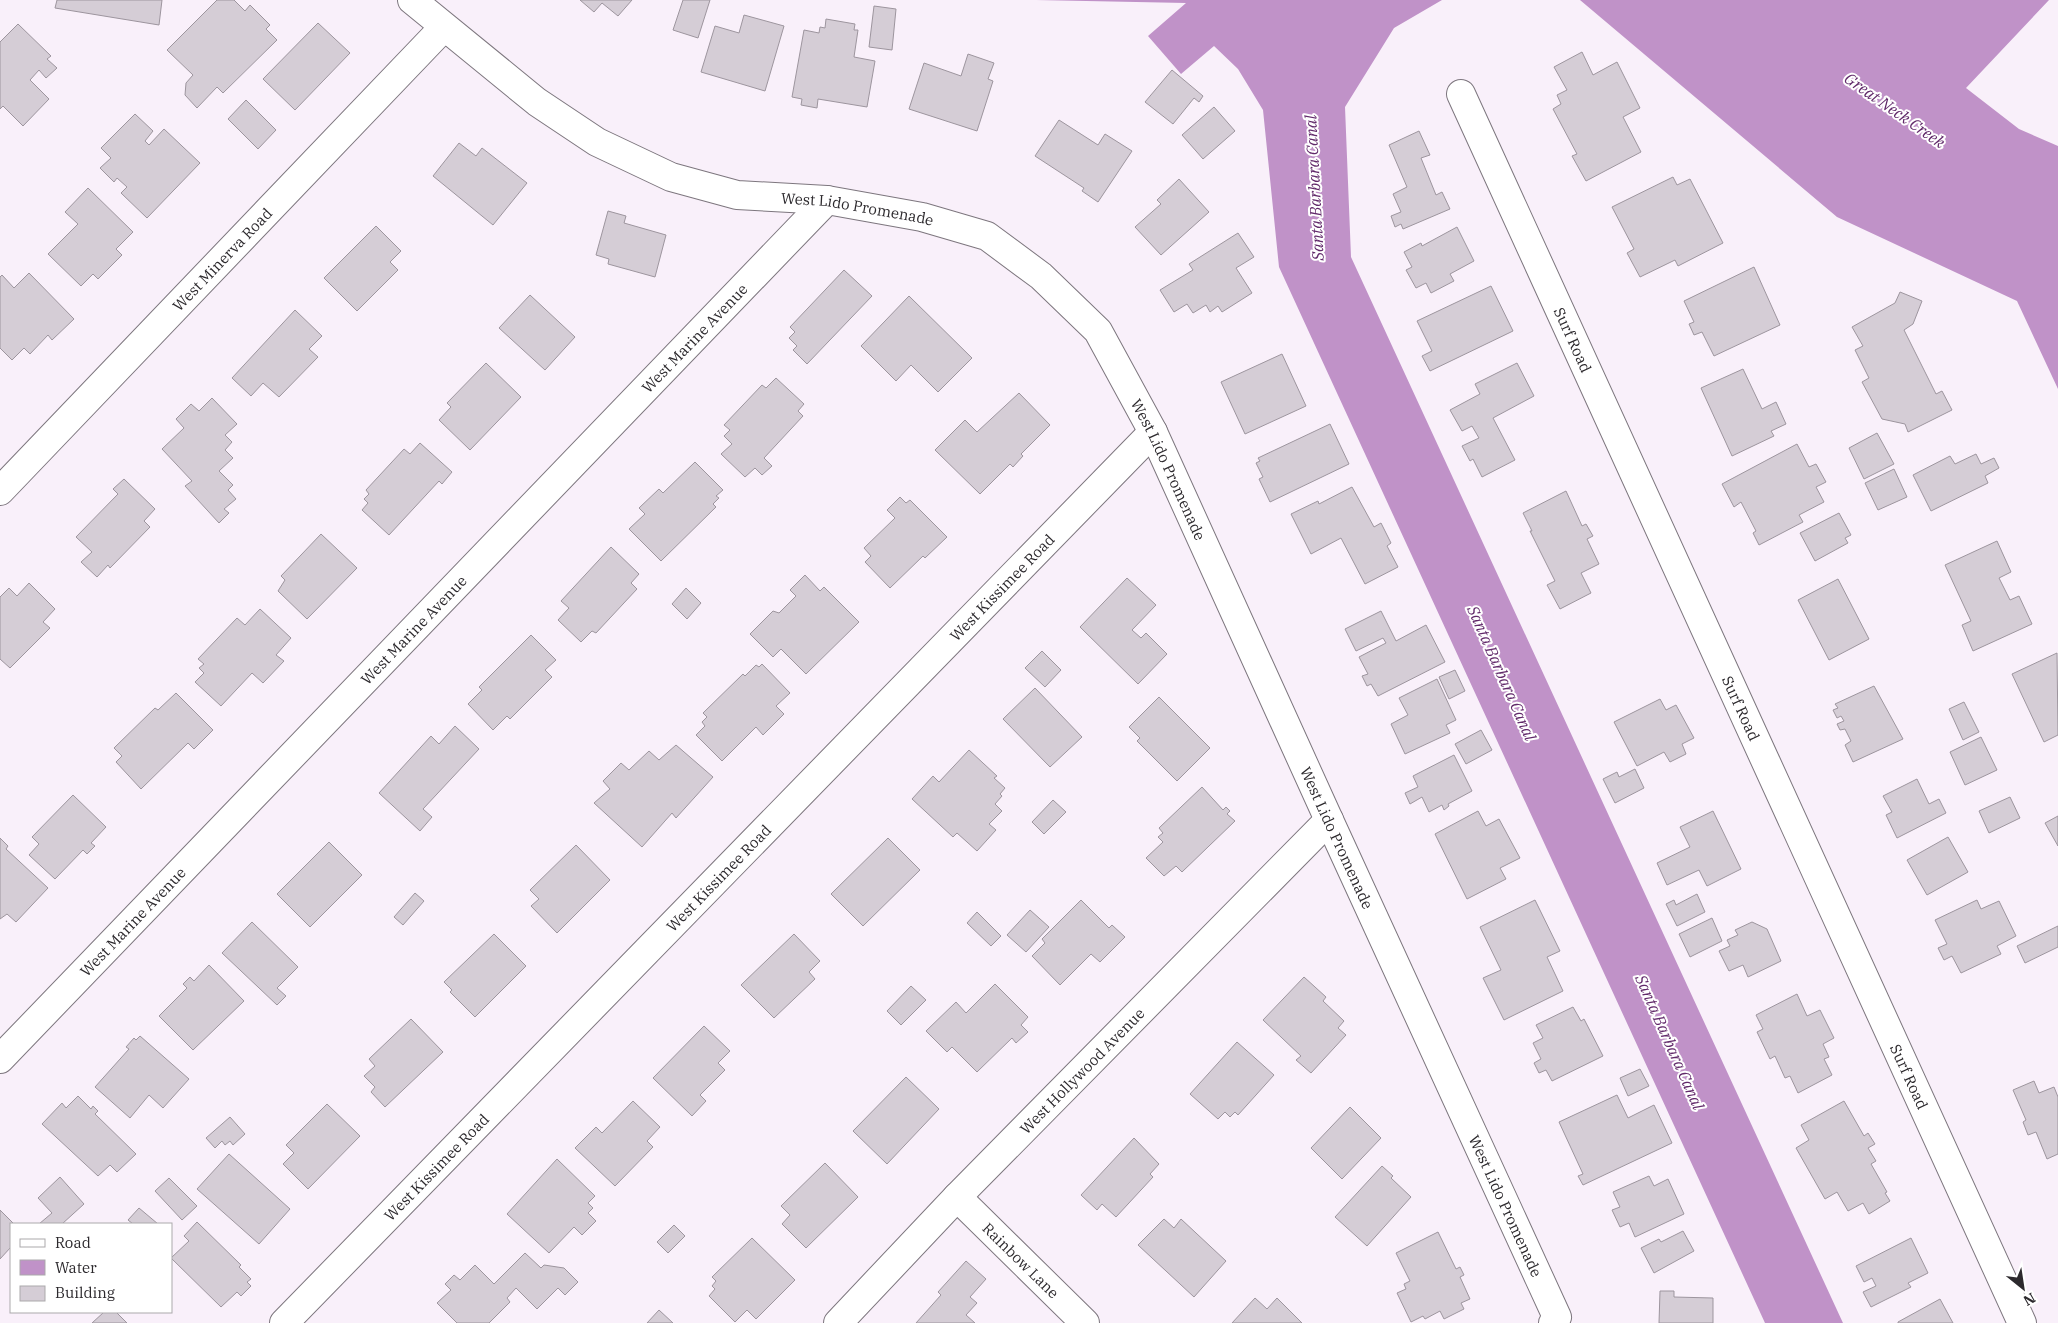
<svg xmlns="http://www.w3.org/2000/svg" width="2058" height="1323" viewBox="0 0 2058 1323" font-family="'IBM Plex Serif',serif">
<rect width="100%" height="100%" fill="#f9f0fa"/>
<g fill="#c092c8">
<polygon points="1036,0 1442,0 1394,28 1345,107 1351,257 1843,1323 1765,1323 1279,267 1263,110 1238,69 1214,46 1181,74 1148,36 1186,3"/>
<polygon points="1580,0 2049,0 1966,88 2019,129 2058,146 2058,389 2017,301 1837,217"/>
</g>
<g fill="#d5cdd6" stroke="#9d959e">
<polygon points="57,0 162,0 159,25 55,8"/>
<polygon points="217,0 234,0 245,11 250,5 270,25 266,29 277,40 223,93 217,87 197,108 185,95 186,83 193,75 167,50"/>
<polygon points="580,0 632,0 618,16 602,3 594,12"/>
<polygon points="683,0 710,0 698,38 673,30"/>
<polygon points="874,6 896,9 892,50 869,47"/>
<polygon points="744,15 784,26 765,91 701,72 715,26 739,33"/>
<polygon points="826,19 855,24 854,30 858,30 854,57 875,61 867,107 818,99 817,108 801,105 802,99 792,97 804,30 819,33 820,27 825,28"/>
<polygon points="318,23 350,53 295,110 263,79"/>
<polygon points="18,24 51,56 47,59 57,68 46,78 39,70 30,80 49,99 23,126 3,106 0,109 0,42"/>
<polygon points="1582,52 1593,75 1617,62 1640,108 1623,117 1641,152 1586,181 1572,156 1577,154 1553,109 1561,104 1557,95 1567,90 1554,67"/>
<polygon points="968,54 994,63 988,79 993,81 977,131 909,109 924,63 961,76"/>
<polygon points="1172,70 1203,96 1199,102 1194,98 1173,124 1145,102"/>
<polygon points="246,100 276,130 258,149 228,119"/>
<polygon points="1214,107 1235,131 1203,159 1182,135"/>
<polygon points="135,114 153,131 145,141 149,145 164,129 200,163 147,218 121,193 127,187 117,178 114,182 100,168 111,158 101,148"/>
<polygon points="1059,120 1098,145 1105,134 1132,151 1098,202 1082,191 1084,188 1035,156"/>
<polygon points="1419,131 1430,155 1421,158 1436,195 1442,192 1450,209 1403,229 1401,224 1395,227 1391,216 1401,212 1393,194 1407,187 1389,145"/>
<polygon points="459,143 476,156 482,148 527,183 493,225 433,176"/>
<polygon points="1673,177 1677,185 1690,179 1723,243 1678,266 1675,260 1640,277 1627,253 1634,249 1612,207"/>
<polygon points="1179,179 1209,212 1161,255 1135,227 1161,204 1157,200"/>
<polygon points="88,188 133,232 116,249 122,255 98,279 93,274 81,286 48,254 78,224 65,212"/>
<polygon points="608,211 626,216 624,223 666,235 655,277 608,264 609,259 596,255"/>
<polygon points="376,226 401,251 390,262 398,270 357,311 324,278"/>
<polygon points="1457,227 1474,261 1450,274 1454,281 1431,293 1426,283 1416,288 1406,270 1412,267 1404,252 1421,243 1422,246"/>
<polygon points="1238,233 1254,257 1236,268 1252,293 1222,312 1218,306 1210,312 1206,305 1193,313 1187,304 1174,312 1160,290 1193,270 1189,264"/>
<polygon points="1754,267 1780,325 1714,356 1702,332 1694,335 1689,324 1694,322 1684,301"/>
<polygon points="844,270 872,296 807,364 793,350 797,346 789,338 795,332 790,327"/>
<polygon points="29,273 74,319 52,340 48,335 30,354 24,348 12,360 0,348 0,277 2,275 14,288"/>
<polygon points="1491,286 1513,331 1430,371 1422,356 1432,351 1417,321"/>
<polygon points="1900,292 1922,301 1913,324 1904,330 1936,394 1942,391 1952,410 1908,432 1905,424 1882,419 1862,382 1869,378 1855,350 1863,346 1852,327 1895,303"/>
<polygon points="530,295 575,337 545,370 499,328"/>
<polygon points="909,296 972,358 938,392 911,365 896,381 861,346"/>
<polygon points="295,310 322,336 309,349 318,357 279,397 263,383 251,396 232,378"/>
<polygon points="1282,354 1306,406 1245,434 1221,382"/>
<polygon points="486,363 521,397 470,450 439,420 451,407 447,403"/>
<polygon points="1517,363 1534,396 1493,418 1515,460 1482,477 1473,459 1470,461 1462,446 1479,438 1472,426 1462,431 1450,410 1480,394 1475,384"/>
<polygon points="1743,369 1762,409 1776,402 1786,424 1771,431 1774,436 1732,456 1701,388"/>
<polygon points="776,378 804,404 798,411 803,416 764,458 772,466 762,475 755,468 745,477 721,454 732,444 724,436 730,430 724,425 762,385 766,388"/>
<polygon points="1019,393 1050,425 1021,454 1023,456 1013,467 1010,464 980,494 935,450 965,420 977,432"/>
<polygon points="212,398 237,424 225,435 232,442 225,450 233,458 219,471 233,485 228,490 236,499 224,509 229,513 219,523 185,486 192,481 162,449 184,428 176,419 191,404 199,411"/>
<polygon points="1330,424 1349,464 1270,502 1259,479 1263,477 1256,463 1260,461 1258,458"/>
<polygon points="1877,433 1894,464 1864,479 1849,448"/>
<polygon points="420,443 452,472 442,484 439,481 389,535 362,510 368,503 364,499 369,494 366,490 404,449 410,454"/>
<polygon points="1797,444 1809,467 1816,464 1826,482 1816,487 1824,502 1799,515 1803,522 1759,545 1753,533 1756,531 1741,502 1734,507 1722,484"/>
<polygon points="1976,454 1981,464 1994,458 1999,468 1985,476 1988,483 1931,511 1913,475 1950,456 1955,464"/>
<polygon points="695,462 723,490 716,496 719,498 713,504 716,507 661,561 629,529 645,514 639,508 659,489 663,493"/>
<polygon points="1894,469 1907,497 1878,510 1865,483"/>
<polygon points="124,479 155,509 144,521 150,527 110,568 108,565 97,577 81,562 92,552 76,537 118,494 113,489"/>
<polygon points="1352,487 1374,527 1381,523 1391,543 1387,546 1398,567 1365,584 1341,538 1311,554 1291,514 1318,501 1319,504"/>
<polygon points="1566,491 1582,526 1586,524 1593,536 1587,539 1599,564 1581,573 1591,593 1560,609 1547,585 1555,581 1530,531 1532,531 1523,513"/>
<polygon points="900,497 906,503 910,500 947,537 925,558 923,556 890,588 865,562 871,556 864,548 895,518 887,510"/>
<polygon points="1839,513 1851,535 1845,538 1848,543 1815,561 1800,533"/>
<polygon points="321,534 357,568 307,619 278,591 285,580 281,576"/>
<polygon points="1997,541 2011,572 1999,578 2010,600 2019,596 2032,624 1973,651 1962,625 1971,621 1945,565"/>
<polygon points="611,547 639,574 631,583 637,589 596,633 592,631 581,642 558,620 569,608 561,601"/>
<polygon points="805,575 820,591 824,587 859,622 806,674 781,649 773,657 750,634 773,611 779,613 796,596 790,590"/>
<polygon points="1127,578 1156,605 1132,630 1141,638 1146,633 1167,654 1138,684 1080,627"/>
<polygon points="1838,579 1869,639 1829,660 1798,600"/>
<polygon points="29,583 55,609 43,622 50,628 10,668 0,659 0,597 9,588 17,596"/>
<polygon points="686,588 701,603 687,619 672,604"/>
<polygon points="260,609 291,638 276,655 284,661 263,683 252,673 221,706 195,682 204,673 199,668 204,664 198,659 237,618 245,625"/>
<polygon points="1381,611 1396,641 1426,625 1445,662 1378,696 1371,684 1367,686 1362,676 1368,674 1359,657 1386,643 1383,638 1356,651 1345,629"/>
<polygon points="531,635 556,660 545,670 552,677 510,719 507,716 493,730 468,704 482,690 479,687"/>
<polygon points="1042,651 1061,670 1045,687 1025,668"/>
<polygon points="2057,653 2058,735 2044,742 2012,674"/>
<polygon points="762,664 790,693 776,706 784,714 763,735 756,727 722,761 696,735 705,726 702,722 707,717 703,713 743,674 745,676 756,665 759,667"/>
<polygon points="1455,670 1465,691 1449,699 1439,677"/>
<polygon points="1437,679 1456,720 1446,725 1450,733 1405,754 1391,724 1408,715 1399,698"/>
<polygon points="1874,686 1903,739 1853,762 1845,745 1851,741 1845,729 1840,730 1837,724 1844,721 1841,716 1837,718 1833,710 1838,708 1835,704"/>
<polygon points="1035,688 1082,737 1050,767 1003,719"/>
<polygon points="176,693 213,730 194,749 188,743 141,789 116,762 122,756 114,748 155,708 158,710"/>
<polygon points="1159,697 1210,748 1177,781 1137,741 1140,738 1129,727"/>
<polygon points="1660,699 1666,710 1676,705 1694,738 1682,744 1686,754 1670,762 1664,752 1637,766 1614,722"/>
<polygon points="1964,702 1979,732 1963,740 1949,709"/>
<polygon points="455,726 479,749 423,809 432,817 420,831 379,793 431,736 439,744"/>
<polygon points="1481,730 1492,750 1466,764 1455,744"/>
<polygon points="1981,737 1997,770 1965,785 1950,752"/>
<polygon points="676,745 713,777 676,818 672,813 642,847 594,803 610,789 603,781 621,763 629,770 649,751 659,760"/>
<polygon points="969,750 997,776 994,778 1005,788 1000,794 1002,796 995,804 1002,811 989,824 996,830 977,851 957,833 953,837 912,799 933,776 939,782"/>
<polygon points="1454,755 1472,791 1448,804 1449,806 1444,810 1442,805 1429,812 1422,797 1410,804 1405,793 1418,787 1413,776"/>
<polygon points="1635,769 1644,788 1615,803 1603,779 1617,772 1619,777"/>
<polygon points="1917,779 1929,804 1939,799 1946,813 1897,838 1886,815 1892,812 1883,796"/>
<polygon points="1202,787 1223,810 1226,807 1230,811 1227,814 1235,821 1182,872 1176,866 1164,876 1146,858 1163,842 1158,837 1163,833 1159,828"/>
<polygon points="73,795 106,827 91,843 95,846 87,854 83,850 55,879 29,855 39,844 32,837"/>
<polygon points="2010,797 2020,818 1989,833 1979,811"/>
<polygon points="1053,800 1066,812 1044,834 1032,822"/>
<polygon points="1478,811 1486,826 1499,819 1520,858 1500,868 1506,879 1467,899 1435,834"/>
<polygon points="1713,811 1741,869 1707,886 1699,870 1667,885 1657,863 1690,847 1680,827"/>
<polygon points="2058,816 2058,846 2045,823"/>
<polygon points="1948,837 1968,872 1927,895 1907,860"/>
<polygon points="0,838 8,846 6,849 48,888 16,922 7,914 0,919"/>
<polygon points="888,838 920,870 863,926 831,894"/>
<polygon points="329,842 362,875 310,927 277,894"/>
<polygon points="576,845 610,880 557,933 531,906 539,899 530,890"/>
<polygon points="415,893 424,901 403,925 394,917"/>
<polygon points="1697,894 1705,912 1677,926 1666,904 1674,900 1676,905"/>
<polygon points="1081,900 1109,928 1112,925 1125,937 1100,962 1091,954 1060,985 1032,956 1045,943 1042,939"/>
<polygon points="1535,900 1560,951 1547,957 1563,991 1504,1020 1483,978 1501,970 1480,927"/>
<polygon points="1977,900 1981,909 1999,901 2016,936 1997,946 2001,954 1961,973 1952,956 1944,960 1938,948 1947,944 1935,920"/>
<polygon points="1030,910 1049,927 1026,952 1007,935"/>
<polygon points="977,912 1001,936 991,946 967,923"/>
<polygon points="1712,918 1722,941 1690,957 1679,934"/>
<polygon points="252,922 298,967 277,988 286,996 277,1005 222,953"/>
<polygon points="1752,922 1767,929 1781,961 1748,977 1743,965 1729,971 1719,951 1730,946 1727,940 1738,935 1735,930"/>
<polygon points="2058,926 2058,947 2025,963 2017,946"/>
<polygon points="494,934 526,966 475,1017 450,992 452,990 444,982"/>
<polygon points="794,934 820,961 809,972 815,979 774,1018 741,985"/>
<polygon points="209,965 244,1001 193,1050 159,1016 187,988 183,984 190,977 194,981"/>
<polygon points="1304,977 1326,997 1323,1001 1344,1021 1338,1028 1346,1035 1311,1073 1296,1060 1301,1056 1263,1020"/>
<polygon points="995,984 1028,1017 1021,1025 1028,1032 1016,1043 1012,1038 977,1072 952,1047 947,1052 926,1031 956,1002 966,1013"/>
<polygon points="911,986 926,1000 901,1025 887,1011"/>
<polygon points="1797,994 1807,1016 1820,1010 1834,1038 1823,1044 1829,1057 1824,1059 1832,1075 1798,1093 1790,1076 1785,1078 1775,1056 1770,1059 1757,1032 1763,1029 1756,1015"/>
<polygon points="1573,1007 1581,1021 1584,1019 1603,1056 1552,1081 1546,1070 1539,1073 1534,1063 1541,1059 1533,1043 1543,1038 1536,1025"/>
<polygon points="411,1019 443,1052 385,1107 371,1092 375,1087 364,1076 375,1066 369,1059"/>
<polygon points="704,1026 730,1051 718,1063 725,1070 700,1095 706,1101 692,1116 653,1078"/>
<polygon points="140,1036 189,1079 163,1108 149,1095 130,1118 95,1087 129,1049 126,1047 134,1038 136,1040"/>
<polygon points="1237,1042 1274,1075 1238,1115 1235,1112 1230,1117 1225,1112 1218,1119 1190,1094"/>
<polygon points="1640,1069 1649,1086 1628,1096 1620,1078"/>
<polygon points="906,1077 939,1109 887,1164 853,1131"/>
<polygon points="2034,1081 2039,1093 2054,1087 2058,1097 2058,1154 2047,1159 2036,1132 2028,1135 2023,1122 2026,1120 2013,1090"/>
<polygon points="1617,1095 1628,1118 1654,1105 1672,1143 1583,1185 1578,1176 1583,1174 1559,1122"/>
<polygon points="78,1096 91,1109 93,1106 98,1111 95,1114 136,1154 117,1172 110,1165 98,1176 42,1124 62,1103 66,1108"/>
<polygon points="633,1101 660,1127 647,1141 653,1147 615,1186 575,1148 596,1127 602,1133"/>
<polygon points="1844,1101 1864,1136 1868,1133 1875,1144 1868,1148 1876,1161 1871,1164 1887,1192 1885,1193 1890,1201 1869,1214 1863,1203 1848,1211 1837,1192 1825,1199 1796,1148 1809,1140 1801,1125"/>
<polygon points="327,1104 360,1136 308,1189 283,1164 294,1153 286,1145"/>
<polygon points="1350,1107 1381,1138 1342,1179 1311,1148"/>
<polygon points="230,1117 245,1134 233,1145 230,1141 225,1145 222,1141 215,1148 206,1138"/>
<polygon points="1134,1138 1159,1164 1150,1174 1153,1177 1116,1217 1102,1204 1097,1210 1081,1195"/>
<polygon points="229,1154 290,1209 259,1244 197,1189"/>
<polygon points="557,1159 595,1196 588,1203 593,1208 588,1213 596,1221 582,1235 574,1227 549,1253 507,1214"/>
<polygon points="825,1163 858,1197 806,1248 782,1224 790,1215 781,1206"/>
<polygon points="1382,1166 1393,1176 1391,1178 1411,1197 1367,1246 1335,1217"/>
<polygon points="1649,1176 1654,1186 1668,1179 1684,1214 1635,1237 1629,1223 1620,1227 1612,1210 1620,1207 1613,1192"/>
<polygon points="60,1177 84,1204 62,1224 39,1224 52,1213 38,1198"/>
<polygon points="169,1178 197,1206 182,1220 155,1191"/>
<polygon points="139,1208 158,1224 133,1224 128,1220"/>
<polygon points="0,1210 14,1224 11,1224 11,1247 0,1259"/>
<polygon points="1164,1219 1174,1228 1181,1219 1226,1261 1194,1297 1138,1245"/>
<polygon points="197,1222 241,1265 239,1267 251,1279 247,1282 251,1286 241,1296 237,1292 221,1307 171,1258 189,1241 184,1236"/>
<polygon points="674,1225 685,1236 668,1253 657,1242"/>
<polygon points="1683,1231 1694,1251 1654,1273 1641,1248 1659,1239 1661,1242"/>
<polygon points="1438,1232 1456,1269 1460,1267 1464,1275 1460,1277 1470,1299 1461,1303 1464,1309 1444,1319 1440,1311 1425,1319 1423,1316 1411,1322 1397,1293 1406,1289 1404,1284 1410,1281 1396,1253"/>
<polygon points="752,1238 795,1280 756,1319 747,1310 735,1322 709,1296 715,1289 712,1286 716,1281 712,1277"/>
<polygon points="1911,1238 1928,1273 1908,1283 1911,1287 1871,1307 1863,1292 1876,1286 1872,1278 1864,1282 1856,1266"/>
<polygon points="525,1253 541,1268 544,1265 564,1268 578,1282 565,1295 558,1288 537,1309 516,1288 507,1298 510,1302 489,1323 457,1323 437,1303 451,1290 445,1284 454,1275 460,1280 475,1265 494,1284"/>
<polygon points="966,1261 986,1279 970,1297 977,1303 966,1315 975,1323 916,1323 941,1295 938,1292"/>
<polygon points="1660,1291 1674,1291 1674,1297 1713,1298 1713,1323 1659,1323"/>
<polygon points="1255,1298 1267,1309 1277,1298 1302,1323 1232,1323"/>
<polygon points="1940,1299 1953,1323 1898,1323 1898,1322"/>
<polygon points="659,1310 673,1323 647,1323"/>
<polygon points="104,1312 116,1312 127,1323 92,1323"/>
</g>
<g fill="none" stroke-linecap="round" stroke-linejoin="round">
<g stroke="#7d767e" stroke-width="30">
<g id="minor">
<path id="s1" d="M412 0 537 102 597 142 671 177 737 195 827 200 922 217 987 236 1041 276 1098 331 1153 432 1329 820 1557 1317 1553 1323"/>
<path id="s2" d="M1461 94 2022 1323"/>
<path id="s3" d="M0 491 444 27"/>
<path id="s4" d="M0 1059 827 200"/>
<path id="s5" d="M957 1197 1085 1323"/>
<path id="s6" d="M284 1323 1153 432"/>
<path id="s7" d="M838 1323 957 1197 1329 820"/>
</g>
</g>
<use href="#minor" stroke="#fff" stroke-width="28"/>
</g>
<g text-anchor="middle" dominant-baseline="central" stroke-width="4" stroke-linejoin="round" paint-order="stroke">
<g font-size="15" fill="#2c292d" stroke="#fff">
<text stroke="none"><textPath href="#s1" startOffset="505">West Lido Promenade</textPath></text>
<text stroke="none"><textPath href="#s3" startOffset="321">West Minerva Road</textPath></text>
<text stroke="none"><textPath href="#s4" startOffset="1001">West Marine Avenue</textPath></text>
<text stroke="none"><textPath href="#s2" startOffset="270">Surf Road</textPath></text>
<text stroke="none"><textPath href="#s1" startOffset="940">West Lido Promenade</textPath></text>
<text stroke="none"><textPath href="#s6" startOffset="1028">West Kissimee Road</textPath></text>
<text stroke="none"><textPath href="#s4" startOffset="596">West Marine Avenue</textPath></text>
<text stroke="none"><textPath href="#s2" startOffset="675">Surf Road</textPath></text>
<text stroke="none"><textPath href="#s1" startOffset="1345">West Lido Promenade</textPath></text>
<text stroke="none"><textPath href="#s6" startOffset="622">West Kissimee Road</textPath></text>
<text stroke="none"><textPath href="#s4" startOffset="191">West Marine Avenue</textPath></text>
<text stroke="none"><textPath href="#s7" startOffset="351">West Hollywood Avenue</textPath></text>
<text stroke="none"><textPath href="#s2" startOffset="1080">Surf Road</textPath></text>
<text stroke="none"><textPath href="#s6" startOffset="218">West Kissimee Road</textPath></text>
<text stroke="none"><textPath href="#s1" startOffset="1750">West Lido Promenade</textPath></text>
<text stroke="none"><textPath href="#s5" startOffset="90">Rainbow Lane</textPath></text>
</g>
<g font-size="16" font-style="italic" fill="#61296a" stroke="#fff">
<text transform="translate(1895 110) rotate(35)">Great Neck Creek</text>
<text transform="translate(1314 188) rotate(-93)">Santa Barbara Canal</text>
<text transform="translate(1502 673) rotate(66)">Santa Barbara Canal</text>
<text transform="translate(1670 1042) rotate(66)">Santa Barbara Canal</text>
</g>
</g>
<rect x="10" y="1223" width="162" height="90" fill="#ffffff" stroke="#aba9ab"/>
<rect x="20" y="1239" width="25" height="8" fill="#ffffff" stroke="#aba9ab"/>
<text x="55" y="1248" font-size="15" fill="#2c292d">Road</text>
<rect x="20" y="1260" width="25" height="15" fill="#c092c8" stroke="#aba9ab"/>
<text x="55" y="1273" font-size="15" fill="#2c292d">Water</text>
<rect x="20" y="1286" width="25" height="15" fill="#d5cdd6" stroke="#aba9ab"/>
<text x="55" y="1298" font-size="15" fill="#2c292d">Building</text>
<g transform="translate(2023 1288) rotate(150)" stroke="#ffffff" stroke-width="4" paint-order="stroke">
<path d="M0-4L9 19L0 12L-9 19Z" fill="#2c292d"/>
<text y="-8" font-size="14" font-weight="bold" text-anchor="middle" fill="#2c292d">N</text>
</g>
</svg>
